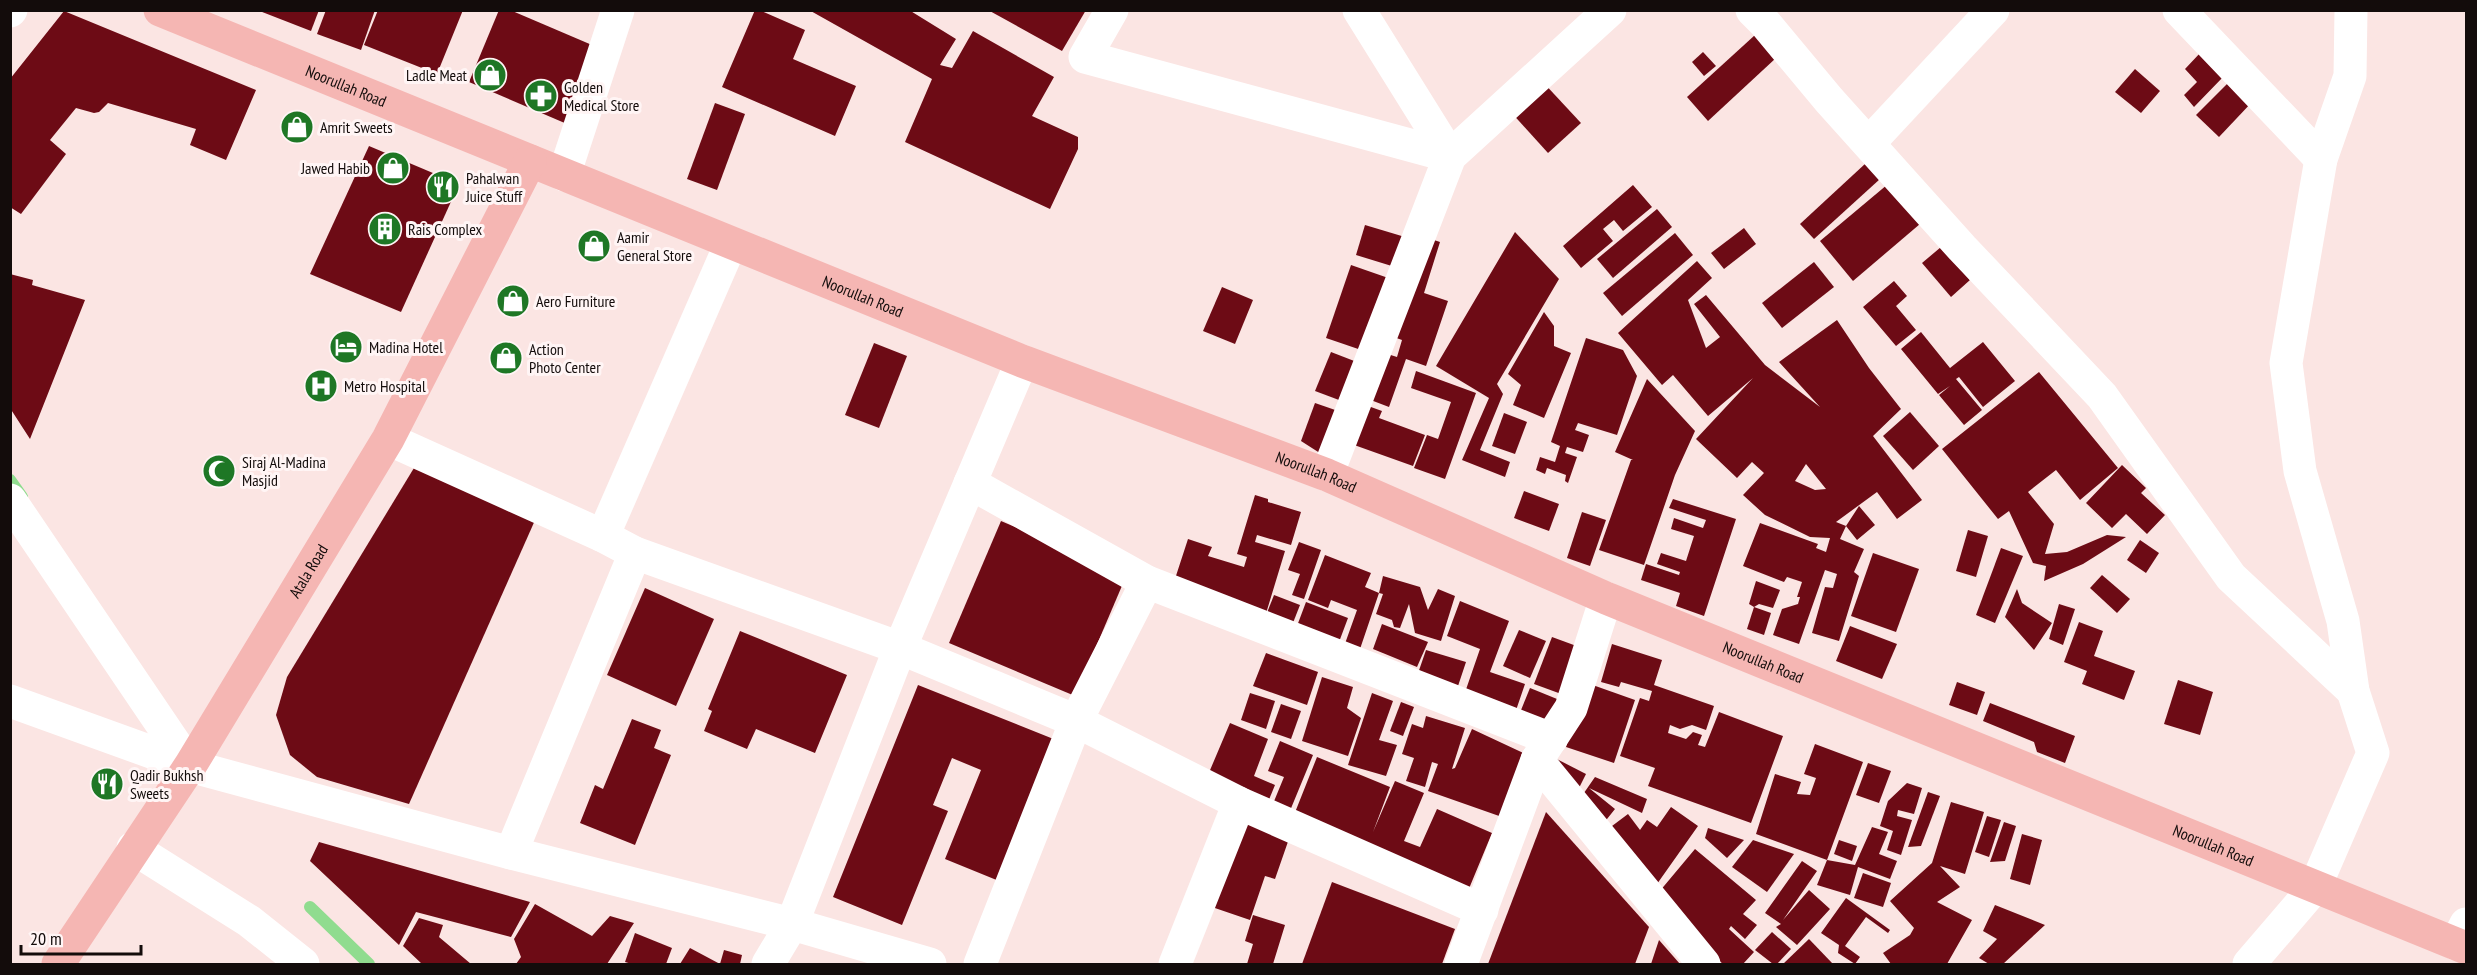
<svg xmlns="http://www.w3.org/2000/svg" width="2477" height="975" viewBox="0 0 2477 975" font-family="'PT Sans Narrow',sans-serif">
<rect width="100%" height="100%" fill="#fbe5e3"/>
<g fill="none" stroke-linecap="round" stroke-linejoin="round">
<g stroke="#90dc8f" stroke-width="12">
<polyline points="10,480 22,497"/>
<polyline points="310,907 369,964"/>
</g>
</g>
<g fill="#6d0b15" fill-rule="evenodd">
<polygon points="257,10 319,10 311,31"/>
<polygon points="326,10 375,10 361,50 317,34"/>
<polygon points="378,10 463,10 437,74 364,45"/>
<polygon points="499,10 510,10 599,48 567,124 469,82"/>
<polygon points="755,10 759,10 805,30 793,59 856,86 835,136 722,87"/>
<polygon points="809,10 909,10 956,39 940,65 952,68 973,31 1054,77 1032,116 1078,137 1078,149 1050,209 905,142 932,79"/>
<polygon points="988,10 1086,10 1062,51"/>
<polygon points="64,11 256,90 226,160 190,145 196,129 108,103 99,112 94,113 76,108 50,140 66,154 21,214 10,207 10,79"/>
<polygon points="1755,35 1776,58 1708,121 1687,97"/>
<polygon points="1703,52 1716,66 1704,76 1692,62"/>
<polygon points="2201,52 2224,76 2194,107 2184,95 2197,82 2185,69"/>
<polygon points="2135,69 2160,91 2141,113 2115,92"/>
<polygon points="1541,80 1581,123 1548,153 1509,110"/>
<polygon points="2231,80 2253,101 2219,137 2196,115"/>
<polygon points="715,103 745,114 717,190 687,179"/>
<polygon points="369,146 459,184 401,312 310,274"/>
<polygon points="1866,163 1880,179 1814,239 1800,224"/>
<polygon points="1894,179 1927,218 1853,281 1820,241"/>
<polygon points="1633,185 1652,207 1623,231 1614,220 1603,229 1613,241 1581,268 1563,246"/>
<polygon points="1657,209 1672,227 1613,278 1597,259"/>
<polygon points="1365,225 1405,237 1395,267 1356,255"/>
<polygon points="1744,228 1756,244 1724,269 1711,253"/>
<polygon points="1515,232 1559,279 1497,384 1503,394 1480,450 1510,462 1505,477 1462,460 1489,398 1436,366"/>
<polygon points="1675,233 1693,255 1622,316 1603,293"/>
<polygon points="1422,236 1440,242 1424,293 1448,301 1426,366 1406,359 1389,407 1368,399 1378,351 1397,357 1402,340 1388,335"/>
<polygon points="1941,247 1970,280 1951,297 1922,263"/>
<path d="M1697 261 1712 278 1688 300 1706 348 1720 337 1694 304 1706 295 1765 365 1820 407 1779 362 1837 320 1869 368 1901 409 1873 436 1922 500 1897 519 1877 492 1836 522 1846 526 1859 506 1875 525 1857 540 1846 526 1840 539 1864 549 1854 572 1859 576 1839 641 1812 633 1825 587 1833 588 1837 574 1825 570 1799 644 1773 635 1782 609 1798 604 1800 597H1797L1802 582 1787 577 1784 582 1743 566 1760 523 1818 544 1816 548 1826 552 1830 538 1810 537 1765 515 1743 495 1764 473 1752 462 1737 478 1696 439 1753 378 1708 416 1673 375 1662 385 1618 333ZM1806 464 1826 489 1815 490 1795 481Z"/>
<polygon points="1814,262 1834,287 1782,328 1762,303"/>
<polygon points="1351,265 1394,280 1370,353 1326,338"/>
<polygon points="10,274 33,280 32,285 85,300 30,439 10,408"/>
<polygon points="1894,281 1907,296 1896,306 1916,330 1896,346 1863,307"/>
<polygon points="1222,287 1253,300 1235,344 1203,331"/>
<polygon points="1544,312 1554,326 1554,346 1571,353 1544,418 1513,405 1521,385 1508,374"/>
<polygon points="1921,332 1950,368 1983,342 2015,381 1983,407 1959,377 1956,379 1982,410 1964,425 1939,395 1950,386 1938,394 1901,349"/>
<polygon points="1586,338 1623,350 1637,376 1617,435 1578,423 1575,430 1589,435 1583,452 1567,447 1565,453 1577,457 1568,483 1565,481 1566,475 1547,468 1545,474 1536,470 1540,457 1555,462 1560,446 1551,442"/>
<polygon points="874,343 907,356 879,428 845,415"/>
<polygon points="1331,352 1362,364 1347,403 1315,391"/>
<polygon points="1416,371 1476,393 1445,479 1414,468 1427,435 1438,439 1451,402 1411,388"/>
<polygon points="2039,372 2118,468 2080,500 2056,470 2028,492 2054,524 2045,554 2067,552 2107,535 2126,537 2083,564 2044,581 2046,566 2033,563 2009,511 1998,519 1942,449"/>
<polygon points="1647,379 1695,431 1675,475 1644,565 1599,550 1631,460 1633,460 1615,452"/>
<polygon points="1357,402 1382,411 1379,418 1425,435 1413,466 1343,441"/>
<polygon points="1315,403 1341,412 1326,457 1301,441"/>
<polygon points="1910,412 1939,446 1913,470 1883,436"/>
<polygon points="1504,413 1527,422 1515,454 1492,446"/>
<polygon points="417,463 536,518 409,804 317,777 290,755 276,715 287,677"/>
<polygon points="2122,465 2146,488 2141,493 2165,515 2147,534 2126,514 2112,528 2086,503"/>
<polygon points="1524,491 1559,504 1549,531 1514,518"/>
<polygon points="1255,495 1268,499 1268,502 1301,512 1291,545 1257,535 1255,542 1285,551 1264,620 1173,585 1188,539 1212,547 1208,556 1244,567 1247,557 1237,554"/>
<polygon points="1673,499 1736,519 1704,616 1676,606 1680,593 1641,580 1646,564 1679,575 1680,572 1657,564 1661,553 1686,561 1694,536 1671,529 1674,518 1703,528 1706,520 1669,508"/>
<polygon points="1582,512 1606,520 1590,566 1567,558"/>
<polygon points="1001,521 1127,574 1075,696 949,643"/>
<polygon points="1968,530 1988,536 1976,577 1956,571"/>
<polygon points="2140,540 2159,553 2146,573 2127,560"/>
<polygon points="1299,542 1321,550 1304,599 1292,595 1300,574 1288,570"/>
<polygon points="2001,548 2023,556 1995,623 1976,615"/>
<polygon points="1873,553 1919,569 1896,632 1851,616"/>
<polygon points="1325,555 1371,573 1365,587 1379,593 1383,576 1420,587 1428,610 1438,589 1455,596 1441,641 1415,633 1409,604 1400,628 1394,627 1392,620 1376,614 1383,594 1379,593 1360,649 1342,652 1357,610 1331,600 1328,608 1308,600"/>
<polygon points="2102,575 2130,599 2117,613 2090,588"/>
<polygon points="1756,581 1780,590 1773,608 1759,604 1754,607 1749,604"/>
<polygon points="645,588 714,619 676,706 607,675"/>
<polygon points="2017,589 2022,603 2052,623 2034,650 2005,617"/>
<polygon points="1274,595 1300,605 1289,633 1263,623"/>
<polygon points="1460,601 1509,621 1490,672 1525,684 1513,719 1462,701 1480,649 1447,636"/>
<polygon points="1306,602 1348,618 1336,650 1294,634"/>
<polygon points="2059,604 2075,609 2063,645 2049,639"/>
<polygon points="1754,607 1771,613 1764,635 1747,629"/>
<polygon points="2079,622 2103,631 2094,656 2135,671 2124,700 2082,684 2087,671 2064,662"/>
<polygon points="1382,624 1428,642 1417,667 1373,649"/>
<polygon points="1850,626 1897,644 1882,679 1836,661"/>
<polygon points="1519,630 1546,641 1530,678 1503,666"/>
<polygon points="740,631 847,675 815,753 756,729 747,749 704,731 712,711 708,709"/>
<polygon points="1552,637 1582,648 1564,695 1534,684"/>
<polygon points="1612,644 1662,660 1654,685 1714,706 1706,730 1692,725 1680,729 1670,725 1668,733 1686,739 1693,732 1702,735 1698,745 1705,747 1719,712 1783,736 1751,823 1648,786 1655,768 1620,756 1640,698 1649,701 1652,691 1621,682 1619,687 1601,682"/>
<polygon points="1426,650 1466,662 1455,695 1415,682"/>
<polygon points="1266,653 1318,672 1307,705 1253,686"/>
<polygon points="1322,677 1353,687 1347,708 1361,718 1348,756 1302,741"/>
<polygon points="2178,680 2213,692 2200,735 2164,724"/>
<polygon points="1957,682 1985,692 1977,715 1949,705"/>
<polygon points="1587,683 1635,700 1614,763 1566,747"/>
<polygon points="918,685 1056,740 999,881 945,859 981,770 952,758 933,805 948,811 902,925 833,897"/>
<polygon points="1530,688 1562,701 1549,733 1517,720"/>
<polygon points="1250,693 1275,701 1266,729 1241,720"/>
<polygon points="1372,693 1393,701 1379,740 1397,745 1386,776 1348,765"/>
<polygon points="1401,702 1414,707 1403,736 1390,731"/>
<polygon points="1990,703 2075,736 2065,763 2037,752 2034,742 1983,721"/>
<polygon points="1281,704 1301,711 1291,739 1271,732"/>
<polygon points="1426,716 1465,728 1452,769 1455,768 1472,729 1530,756 1502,817 1428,791 1438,764 1432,762 1425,787 1406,781 1414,758 1402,754 1412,724 1423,728"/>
<polygon points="632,719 661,730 654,748 671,755 635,845 580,823 595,785 603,789"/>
<polygon points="1230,723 1268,739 1254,776 1275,785 1266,807 1205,782"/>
<polygon points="1280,741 1313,755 1287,818 1270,811 1284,777 1268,771"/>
<polygon points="1815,744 1863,762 1827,860 1756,834 1775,774 1801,782 1797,794 1810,795 1816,778 1804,774"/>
<polygon points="1547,754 1586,774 1575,796"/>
<polygon points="1317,757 1390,787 1373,832 1395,781 1424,793 1404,841 1420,847 1437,809 1492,833 1468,891 1292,820"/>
<polygon points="1868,763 1891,771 1879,803 1856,795"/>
<polygon points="1595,777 1647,799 1642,813 1589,788 1615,809 1603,824 1577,803"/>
<polygon points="1907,783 1922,788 1914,814 1898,810 1897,816 1912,820 1901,855 1887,850 1893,831 1880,826 1888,801"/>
<polygon points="1928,792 1940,796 1921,846 1908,847"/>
<polygon points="1951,802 1984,812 1965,874 1940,866 1960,887 1937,902 1972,920 1947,964 1891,964 1883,953 1910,935 1914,928 1890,901 1932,863"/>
<polygon points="1671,807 1698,826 1657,884 1604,832 1628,814 1640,830 1647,820 1657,827"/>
<polygon points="1546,812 1649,927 1635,964 1488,964"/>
<polygon points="1987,816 2001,820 1989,857 1975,852"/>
<polygon points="1246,817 1291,833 1275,879 1265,876 1250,920 1209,906"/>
<polygon points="2004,822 2016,826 2005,861 1990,862"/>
<polygon points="1872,827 1888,832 1879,854 1897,861 1890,879 1858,867 1850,895 1817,885 1827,860 1855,865"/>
<polygon points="1708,828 1744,840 1727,858 1705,838"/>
<polygon points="2022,834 2042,840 2030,885 2010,879"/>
<polygon points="1753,840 1794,854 1767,892 1732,867"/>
<polygon points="1839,840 1857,846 1852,861 1834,854"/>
<polygon points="319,842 530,902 511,937 416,912 399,945 310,861"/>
<polygon points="1695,849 1756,900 1743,914 1757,925 1745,939 1731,926 1729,929 1754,952 1743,964 1723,964 1670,919 1659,892"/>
<polygon points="1802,861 1817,871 1783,920 1809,890 1830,909 1797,945 1776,927 1781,924 1765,913"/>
<polygon points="1863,873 1891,883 1883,907 1854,898"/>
<polygon points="1332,882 1455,929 1442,964 1302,964"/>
<polygon points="1846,898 1890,930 1888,933 1866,917 1845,946 1860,957 1855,964 1838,953 1839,945 1821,933"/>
<polygon points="535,904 592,936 610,916 634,923 607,964 516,964 521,957 514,939"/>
<polygon points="1995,905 2045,925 2003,964 1989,964 1979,958 1997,939 1983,931"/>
<polygon points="1253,915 1285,925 1273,964 1247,964 1253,944 1245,941"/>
<polygon points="419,918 443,925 439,937 471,964 422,964 403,946"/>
<polygon points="1772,932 1791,949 1777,964 1773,964 1755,950"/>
<polygon points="635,933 672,948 666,964 632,964 625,962"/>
<polygon points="1809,939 1833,964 1783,964"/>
<polygon points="1659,940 1680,964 1651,964"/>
<polygon points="690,948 720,964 724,950 742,955 740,964 680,964"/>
</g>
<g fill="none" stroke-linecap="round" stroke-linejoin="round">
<g stroke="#fff" stroke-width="33">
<polyline points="1112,10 1085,57 1450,156 1359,10"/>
<polyline points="1752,10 1764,22 1829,100 1962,248 2102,396 2231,577 2353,691"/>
<polyline points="2179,10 2321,159"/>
<polyline points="10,11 11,10"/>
<polyline points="1869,143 1993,10"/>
<polyline points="564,175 618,10"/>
<polyline points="388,439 603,536 635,553 900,648 1076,721 1239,803 1482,910"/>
<polyline points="1327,475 1450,156 1610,10"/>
<polyline points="970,483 1147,582 1551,739"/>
<polyline points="10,500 190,766"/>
<polyline points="603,536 731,243"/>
<polyline points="10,701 190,766 511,853 792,924 930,964"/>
<polyline points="1537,760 1704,964"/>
<polyline points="133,848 249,921 303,964"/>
<polyline points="511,853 635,553"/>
<polyline points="2456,944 2466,924"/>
<polyline points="768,964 792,924 900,648 1022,361"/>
<polyline points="980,964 1076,721 1147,582"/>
<polyline points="1175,964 1239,803"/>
<polyline points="1461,964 1537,760 1571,708 1606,598"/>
<polyline points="2249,964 2315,887 2373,753 2353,691 2343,621 2300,471 2286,363 2321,159 2350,76 2351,10"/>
</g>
<g stroke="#f5b6b3" stroke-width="33">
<path id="s1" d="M160 10 1022 361 1327 475 1606 598 2466 948"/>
<path id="s2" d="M58 964 190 766 388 439 530 161"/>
</g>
</g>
<defs>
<g id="shop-disc" transform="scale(1.725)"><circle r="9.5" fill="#1e7725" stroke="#fff5f5"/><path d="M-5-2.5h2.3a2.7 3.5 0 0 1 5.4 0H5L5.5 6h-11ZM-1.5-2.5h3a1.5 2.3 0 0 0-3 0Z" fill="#fff"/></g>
<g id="pharmacy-disc" transform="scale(1.725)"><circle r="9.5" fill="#1e7725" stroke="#fff5f5"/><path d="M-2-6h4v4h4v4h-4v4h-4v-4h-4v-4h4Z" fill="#fff"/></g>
<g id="restaurant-disc" transform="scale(1.725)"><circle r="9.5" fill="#1e7725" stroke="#fff5f5"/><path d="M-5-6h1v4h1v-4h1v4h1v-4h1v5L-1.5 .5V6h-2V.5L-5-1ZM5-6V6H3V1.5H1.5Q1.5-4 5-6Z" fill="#fff"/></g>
<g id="building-disc" transform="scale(1.725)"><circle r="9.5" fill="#1e7725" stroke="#fff5f5"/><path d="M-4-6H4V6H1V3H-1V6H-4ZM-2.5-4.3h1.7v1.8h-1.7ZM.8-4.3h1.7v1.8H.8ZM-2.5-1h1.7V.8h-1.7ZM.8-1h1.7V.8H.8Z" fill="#fff"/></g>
<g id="hotel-disc" transform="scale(1.725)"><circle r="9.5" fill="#1e7725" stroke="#fff5f5"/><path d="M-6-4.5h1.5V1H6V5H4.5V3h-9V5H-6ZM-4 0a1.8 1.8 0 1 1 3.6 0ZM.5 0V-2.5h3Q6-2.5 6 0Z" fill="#fff"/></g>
<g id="hospital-disc" transform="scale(1.725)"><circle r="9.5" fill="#1e7725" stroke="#fff5f5"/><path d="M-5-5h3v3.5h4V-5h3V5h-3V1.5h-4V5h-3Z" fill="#fff"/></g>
<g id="mosque-disc" transform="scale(1.725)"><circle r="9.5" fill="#1e7725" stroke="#fff5f5"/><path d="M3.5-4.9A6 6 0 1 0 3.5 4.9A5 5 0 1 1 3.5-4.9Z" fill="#fff"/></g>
</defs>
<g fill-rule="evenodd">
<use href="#shop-disc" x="490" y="75"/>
<use href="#pharmacy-disc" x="541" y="96"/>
<use href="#shop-disc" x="297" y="127"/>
<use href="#shop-disc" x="393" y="168"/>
<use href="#restaurant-disc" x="443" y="187"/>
<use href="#building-disc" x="385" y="229"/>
<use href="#shop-disc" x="594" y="246"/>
<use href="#shop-disc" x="513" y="301"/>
<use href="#hotel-disc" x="346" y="347"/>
<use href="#shop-disc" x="506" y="358"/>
<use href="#hospital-disc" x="321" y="386"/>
<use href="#mosque-disc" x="219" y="471"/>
<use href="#restaurant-disc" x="107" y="784"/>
</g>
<g text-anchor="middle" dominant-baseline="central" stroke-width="6" stroke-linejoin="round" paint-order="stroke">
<g font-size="16" fill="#130c0b" stroke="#fff5f5" text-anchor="start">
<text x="467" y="75" text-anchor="end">Ladle Meat</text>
<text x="564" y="87">Golden<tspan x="564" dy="18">Medical Store</tspan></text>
<text x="320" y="127">Amrit Sweets</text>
<text x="370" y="168" text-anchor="end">Jawed Habib</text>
<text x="466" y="178">Pahalwan<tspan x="466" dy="18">Juice Stuff</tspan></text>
<text x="408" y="229">Rais Complex</text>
<text x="617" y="237">Aamir<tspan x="617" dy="18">General Store</tspan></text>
<text x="536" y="301">Aero Furniture</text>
<text x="369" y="347">Madina Hotel</text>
<text x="529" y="349">Action<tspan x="529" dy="18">Photo Center</tspan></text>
<text x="344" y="386">Metro Hospital</text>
<text x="242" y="462">Siraj Al-Madina<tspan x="242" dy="18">Masjid</tspan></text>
<text x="130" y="775">Qadir Bukhsh<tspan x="130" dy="18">Sweets</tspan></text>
</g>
<g font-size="16" fill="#130c0b" stroke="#fff5f5">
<text stroke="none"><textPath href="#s1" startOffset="201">Noorullah Road</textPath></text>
<text stroke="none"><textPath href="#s1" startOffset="759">Noorullah Road</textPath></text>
<text stroke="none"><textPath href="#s1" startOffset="1245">Noorullah Road</textPath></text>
<text stroke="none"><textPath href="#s2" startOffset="466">Atala Road</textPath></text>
<text stroke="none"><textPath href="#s1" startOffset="1731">Noorullah Road</textPath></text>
<text stroke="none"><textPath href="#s1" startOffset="2217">Noorullah Road</textPath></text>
</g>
</g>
<rect width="2477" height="975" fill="none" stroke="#130c0b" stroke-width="24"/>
<path d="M21 945v9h120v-9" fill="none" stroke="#130c0b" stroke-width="3"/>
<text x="30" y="945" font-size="18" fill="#130c0b" stroke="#fff5f5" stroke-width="4.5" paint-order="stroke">20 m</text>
</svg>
